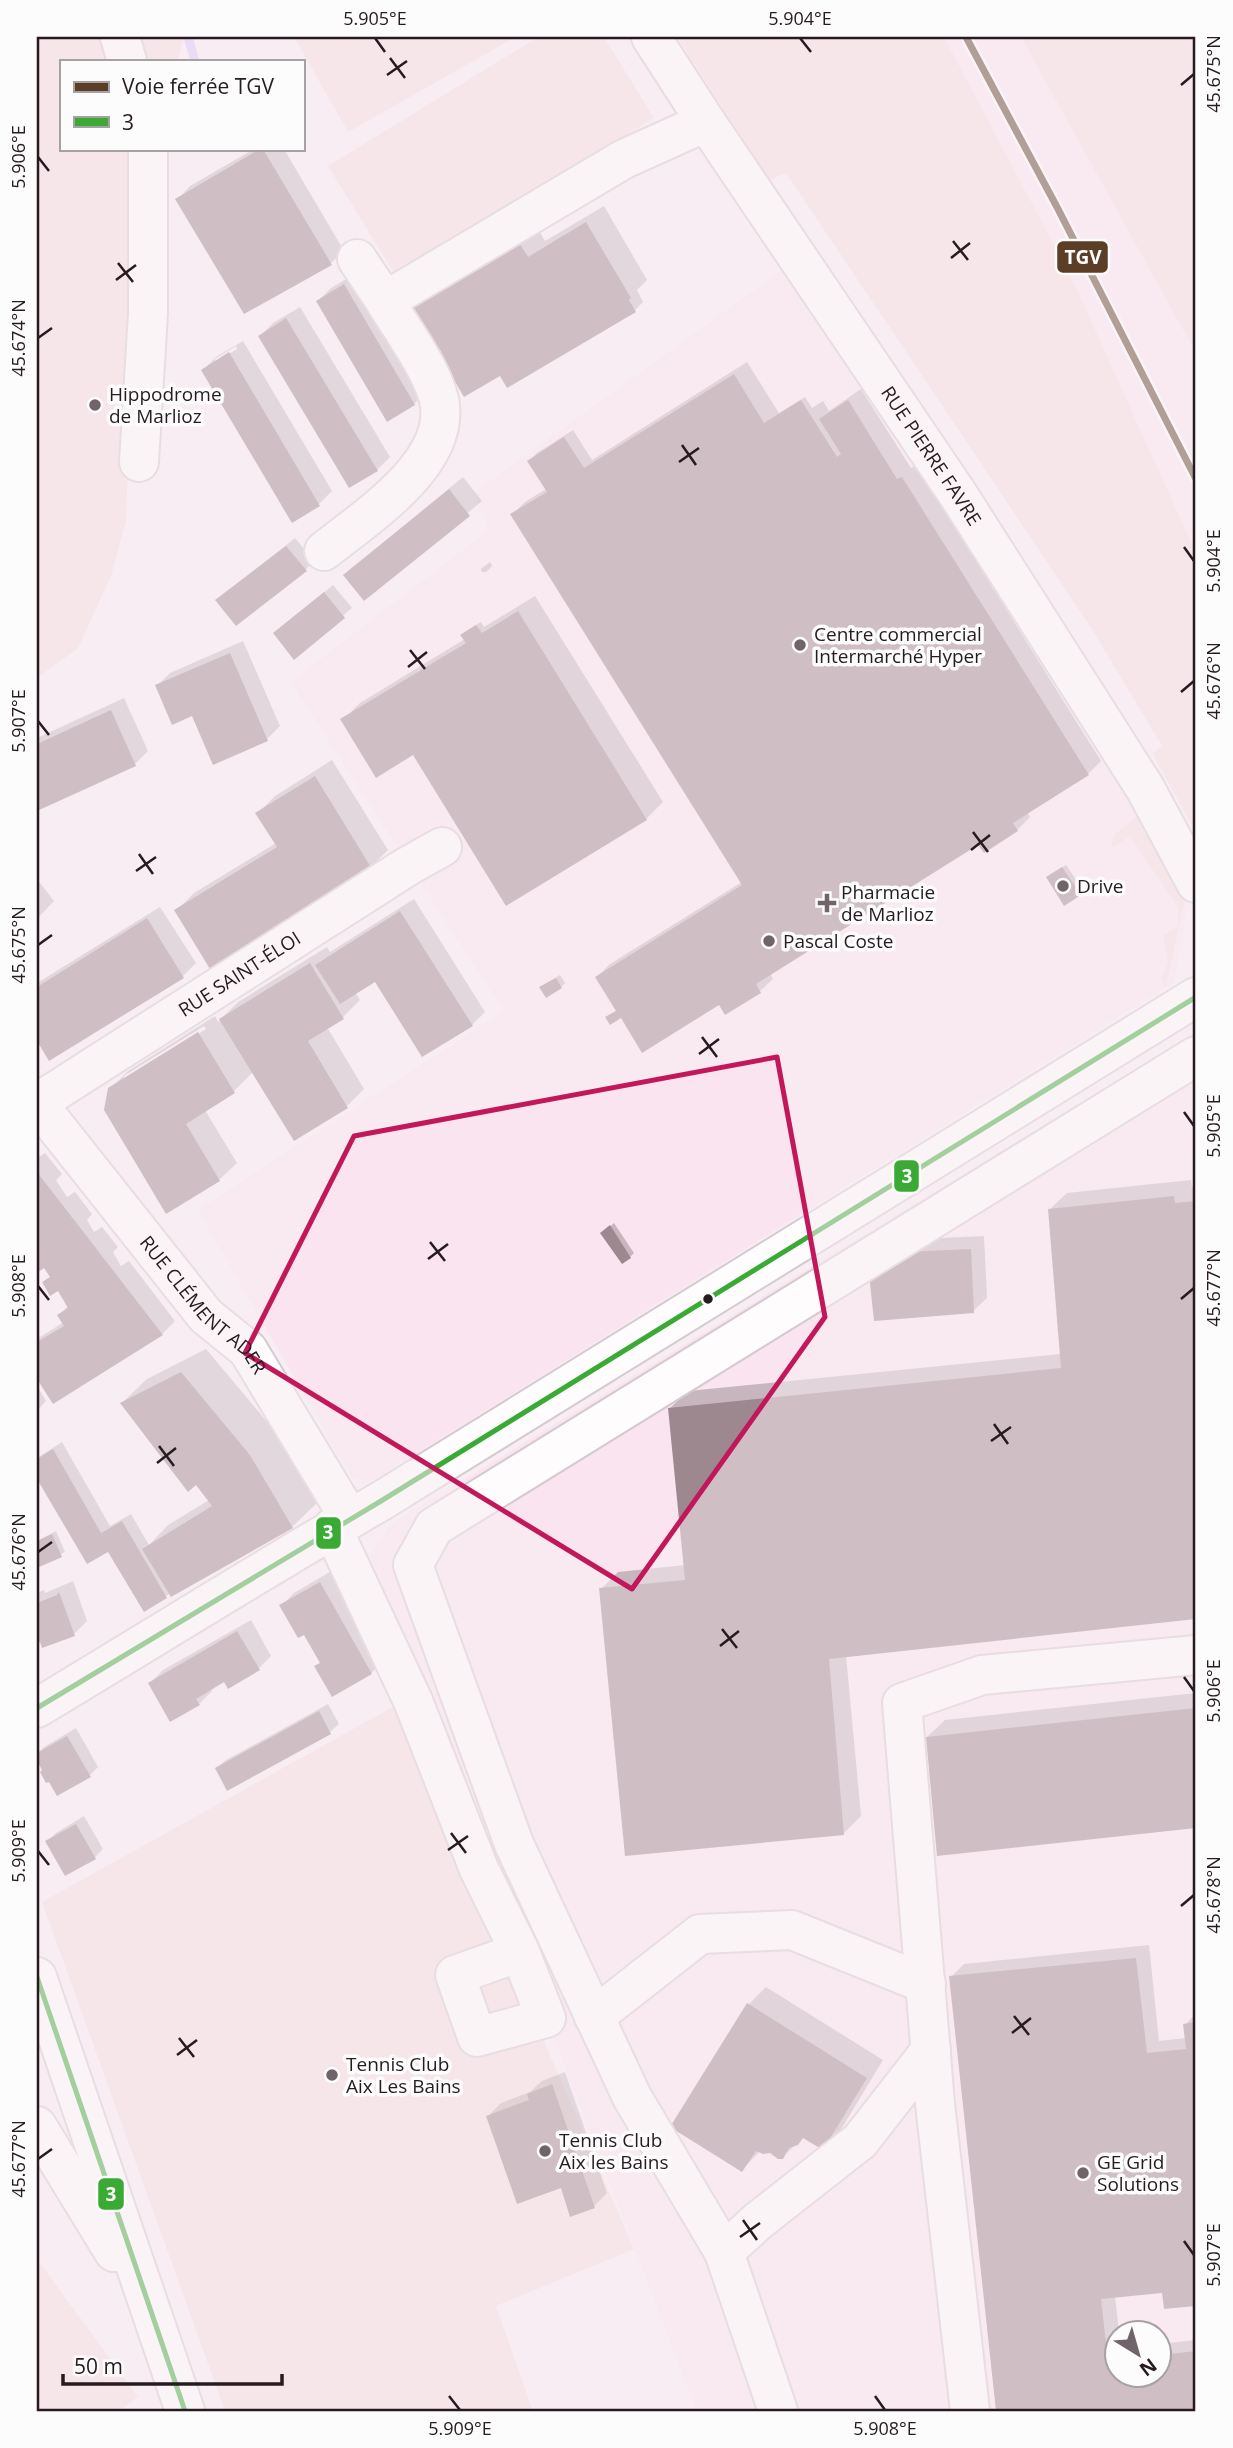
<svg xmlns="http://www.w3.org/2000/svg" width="1233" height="2448" viewBox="0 0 1233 2448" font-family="'Open Sans',sans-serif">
<rect width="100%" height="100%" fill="#f8edf3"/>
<g fill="#fae4ef" fill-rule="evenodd">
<polygon points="944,37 1021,37 1196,353 1196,553 1073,281"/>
<polygon points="781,271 1017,613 1189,898 1174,982 374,1480 352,1478 198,1210 504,1011 291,682 489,530 474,493"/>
<path d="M1196 1035V2411H697L370 1556 390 1525 1182 1040ZM1118 2332H1160V2374H1118Z"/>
</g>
<g fill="#f6dede">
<polygon points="37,37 183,37 183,39 178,61 61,61 61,149 165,149 128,464 126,521 111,576 78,648 37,678"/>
<polygon points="294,37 511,37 512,39 348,132"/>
<polygon points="538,37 604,37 654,118 396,276 328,166"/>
<polygon points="677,37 944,37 1073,281 1196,553 1196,599 1194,601 1196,605 1196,834 1153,754 1162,746 1090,626 786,173 769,180"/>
<polygon points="1021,37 1196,37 1196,353"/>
<polygon points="1137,816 1185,898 1166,987 1161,980 1168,963 1163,936 1178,926 1178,907 1130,836 1111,849 1114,835"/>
<polygon points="398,1704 634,2249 496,2306 533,2411 225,2411 42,1902"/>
<polygon points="37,2259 138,2397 119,2411 37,2411"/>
</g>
<g fill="#0003" fill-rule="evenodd">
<polygon points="254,149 284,149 344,251 331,263 244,312 178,199 190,186"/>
<polygon points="604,206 647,280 637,290 643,302 635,310 502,376 410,300 533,220 545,241"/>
<polygon points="358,272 427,391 414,404 388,420 318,301 331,288"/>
<polygon points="300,307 390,457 377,470 260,336 273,323"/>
<path d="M243 341 332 491 319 504 293 521 203 370 216 357ZM236 346 237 349 215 363V359Z"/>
<polygon points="747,362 779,413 805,397 812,408 823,401 829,411 861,389 911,468 916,465 1101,761 1088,774 1027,812 1030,817 1017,830 979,842 770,973 773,979 760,991 726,1013 719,1003 607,1017 617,1010 597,977 610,964 742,882 512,515 525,502 546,489 529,461 537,453 573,430 592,460"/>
<polygon points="463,477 482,501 365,599 345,575"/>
<polygon points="295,538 314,561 306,569 217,600"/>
<polygon points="490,562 492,566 486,572 482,572 481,569"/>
<polygon points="333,585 352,608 294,657 284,625"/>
<polygon points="535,596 663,802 646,819 507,904 414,753 343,720 360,703 465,639 466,631 481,622 484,627"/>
<polygon points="243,641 280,726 267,739 193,714 157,686 170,673"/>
<polygon points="124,698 148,751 135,764 37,810 37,738"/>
<polygon points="332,760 388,850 371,867 177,910 194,893 276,843 258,813 275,796"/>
<polygon points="1066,865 1083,890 1080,894 1052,874"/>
<polygon points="37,879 54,901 37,919"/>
<path d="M414 899 485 1012 472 1025 375 980 355 992 360 1000 343 1017 327 1027 364 1089 347 1106 295 1139 253 1072 234 1091 205 1110 237 1163 219 1180 167 1211 110 1089 128 1071 215 1016 218 1022 238 1002 327 947 330 952ZM204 1026 206 1029 124 1081V1076Z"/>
<polygon points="160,907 196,963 183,976 50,1058 37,1037 37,983"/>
<polygon points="560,975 565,983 561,987 545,984"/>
<polygon points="45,1153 62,1174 56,1180 67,1197 75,1192 92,1214 87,1220 94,1232 102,1227 118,1247 113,1252 121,1266 129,1261 175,1321 162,1334 53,1402 37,1375 37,1339 64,1322 59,1315 69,1305 44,1266 37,1271 37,1158"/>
<polygon points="1191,1180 1192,1187 1196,1186 1196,1617 846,1655 861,1816 844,1833 601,1589 618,1572 685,1565 670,1408 688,1391 1061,1354 1049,1210 1067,1193"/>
<polygon points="614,1223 634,1253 630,1257 603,1233"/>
<polygon points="984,1236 987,1298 973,1311 876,1319 921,1239"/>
<polygon points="206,1349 274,1430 317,1503 292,1527 166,1596 109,1549 87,1562 37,1476 37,1458 62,1442 110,1526 131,1514 149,1545 168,1525 209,1500 196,1482 122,1403 147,1379"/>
<polygon points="37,1386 46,1401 37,1411"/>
<polygon points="56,1531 65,1552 37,1566 37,1541"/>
<polygon points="333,1570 384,1660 371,1673 316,1666 321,1662 304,1633 281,1606 294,1593"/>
<polygon points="73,1581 87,1621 74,1634 37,1642 37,1593 44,1590 45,1593"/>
<polygon points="251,1620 271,1656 258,1669 225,1680 210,1688 212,1691 199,1704 150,1683 163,1670"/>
<polygon points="1196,1693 1196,1826 939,1854 927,1737 945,1720"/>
<polygon points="328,1704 339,1724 330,1732 228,1788 217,1768 226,1760"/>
<polygon points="76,1728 98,1767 90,1775 47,1781 37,1754 44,1747"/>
<polygon points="84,1816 103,1849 95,1857 47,1841 56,1833"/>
<polygon points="1149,1945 1159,2041 1186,2038 1185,2025 1196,2013 1196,2304 1166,2308 1164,2291 1115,2296 1119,2332 1118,2374 1160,2374 1160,2344 1196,2340 1196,2411 998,2411 951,1977 964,1964"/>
<polygon points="766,1987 883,2060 840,2131 823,2148 804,2136 783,2157 771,2151 760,2151 742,2170 672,2126 749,2004"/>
<polygon points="565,2072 607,2193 594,2206 562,2185 488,2116 501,2103 530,2092 542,2081"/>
</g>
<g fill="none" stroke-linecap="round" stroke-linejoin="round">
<polyline stroke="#dcc7f9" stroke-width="9" points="188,37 195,61"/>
</g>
<g fill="#9d888f">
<polygon points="260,149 263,149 332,265 244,314 175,199"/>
<polygon points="586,222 631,298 629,300 636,312 507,388 500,376 464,397 407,300 515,236 528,257"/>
<polygon points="344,284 415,405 387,422 316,301"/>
<polygon points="286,318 378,471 349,488 258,336"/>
<polygon points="229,352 320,506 292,523 201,370"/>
<polygon points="734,374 764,423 801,400 837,457 841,454 819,419 848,400 897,479 902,477 1089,775 1013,823 1018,831 984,853 978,845 756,984 761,993 725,1015 719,1005 642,1053 621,1018 610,1025 605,1017 616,1011 595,977 742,885 510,514 547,492 527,461 564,437 584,468"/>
<polygon points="449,489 470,516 364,601 343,575"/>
<polygon points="286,546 307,571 236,626 215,600"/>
<polygon points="324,592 345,618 294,660 273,633"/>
<polygon points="518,611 647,820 506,906 413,755 376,778 340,719 466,643 460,635 476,625 482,633"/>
<polygon points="230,653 268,741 213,765 192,716 172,725 155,685"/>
<polygon points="111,710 136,766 37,811 37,744"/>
<polygon points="315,776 372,869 210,969 174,910 277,847 255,813"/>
<polygon points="1062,867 1081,895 1064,906 1046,877"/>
<polygon points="400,911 473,1026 422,1057 375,982 340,1004 315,965"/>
<polygon points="147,918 184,978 49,1061 37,1041 37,987"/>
<polygon points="310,963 344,1019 308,1041 348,1108 294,1141 219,1019"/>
<polygon points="556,978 562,988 546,998 539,987"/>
<polygon points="198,1032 235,1093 186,1124 220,1181 166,1214 104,1110 108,1088"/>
<polygon points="37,1172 163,1335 53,1404 37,1379 37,1342 64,1326 57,1315 68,1308 58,1291 50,1296 42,1282 50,1277 44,1268 37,1273"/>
<polygon points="1174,1196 1175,1203 1196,1201 1196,1619 829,1659 844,1835 625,1856 599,1588 685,1580 668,1408 1061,1368 1048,1209"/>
<polygon points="610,1225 631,1258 622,1264 600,1233"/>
<polygon points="971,1249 974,1313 874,1321 869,1274 906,1252"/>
<polygon points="181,1372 250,1455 293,1528 171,1597 142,1549 212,1506 196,1485 188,1492 120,1403"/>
<polygon points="53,1449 101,1533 122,1521 167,1598 144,1612 108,1552 87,1564 37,1479 37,1459"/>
<polygon points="52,1534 62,1557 37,1568 37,1541"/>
<polygon points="320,1582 372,1674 332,1697 314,1666 320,1663 304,1635 298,1638 279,1605"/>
<polygon points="59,1592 75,1636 42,1648 40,1642 37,1643 37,1603 57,1595"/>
<polygon points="237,1631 260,1670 228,1689 224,1682 196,1699 200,1705 170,1722 148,1683"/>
<polygon points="1196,1708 1196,1828 937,1856 926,1737"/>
<polygon points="319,1711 331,1734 227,1791 215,1768"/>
<polygon points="67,1736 91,1777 57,1796 49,1782 46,1783 40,1772 42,1770 37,1761 37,1753"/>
<polygon points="76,1824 96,1859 65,1876 45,1841"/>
<polygon points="1136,1958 1147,2053 1186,2049 1183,2024 1196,2022 1196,2306 1164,2309 1162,2293 1101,2299 1108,2360 1118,2359 1118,2374 1160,2374 1160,2355 1196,2351 1196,2411 996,2411 949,1976"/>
<polygon points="747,2003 867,2078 823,2150 803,2138 798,2145 789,2148 783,2159 778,2159 770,2153 763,2154 756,2151 742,2172 670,2127"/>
<polygon points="552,2084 595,2208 570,2217 561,2188 517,2204 486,2116 529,2100 527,2094"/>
</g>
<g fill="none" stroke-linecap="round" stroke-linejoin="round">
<g stroke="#d5cad0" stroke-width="42">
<g id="minor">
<polyline points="120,37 127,61"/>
<path id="s1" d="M651 37 706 122 959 496 1145 788 1196 883"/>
<polyline points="357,259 385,301"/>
<polyline points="139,462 148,313 148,149"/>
<path d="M324 551C365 518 447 466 440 406 437 376 401 328 385 301L624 159 706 122"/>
<path id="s2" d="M37 1103 206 1316 248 1350 350 1519"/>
<path id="s3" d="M37 1103 408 866 442 847"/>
<polyline points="332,1528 413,1701 479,1869 520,1952 455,1975 477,2037 546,2018 520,1952"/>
<polyline points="594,2017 700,1934 792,1930 926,1984"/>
<polyline points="724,2252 632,2097 514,1844 413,1565 434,1527 1196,1056"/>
<polyline points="778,2411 724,2252 758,2221 860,2141 931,2050"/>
<polyline points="970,2411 935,2104 902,1703 982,1675 1196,1655"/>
</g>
</g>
<g stroke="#d5cad0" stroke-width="42">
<g id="major">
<path d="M37 1708C152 1639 265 1568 381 1501L1196 997"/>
<polyline points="37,1977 185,2411"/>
<polyline points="37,2126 114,2252"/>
</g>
</g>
<use href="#minor" stroke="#fefcfd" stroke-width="38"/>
<use href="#major" stroke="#fefcfd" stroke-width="38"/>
<g stroke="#fcfcfc" stroke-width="10">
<g id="bus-1">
<polyline points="37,1708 381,1501 1196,997"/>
<polyline points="37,1977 185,2411"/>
</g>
</g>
<use href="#bus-1" stroke="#3aaa35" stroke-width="5"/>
<g stroke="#fcfcfc" stroke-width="12">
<polyline id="rail-1" points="966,37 1058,209 1196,479"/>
</g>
<use href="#rail-1" stroke="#5c3e26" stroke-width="7"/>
</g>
<path d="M0 0H1233V2448H0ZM777 1057 825 1317 632 1589 245 1353 354 1136Z" fill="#f8edf3" fill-opacity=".55" fill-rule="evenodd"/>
<path fill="none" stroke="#c2185b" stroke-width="5" stroke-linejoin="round" d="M777 1057 825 1317 632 1589 245 1353 354 1136Z"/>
<path fill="none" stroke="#261b21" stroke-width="2.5" d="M375 38 385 52M800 38 811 52M390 58 405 78M387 75 407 61M1181 85 1194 74M38 157 49 171M953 241 968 260M951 258 970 243M118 263 133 282M116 280 136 265M38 338 52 328M682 445 696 465M679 462 699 448M1184 547 1194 561M410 650 425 669M408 667 427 652M1181 692 1194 681M38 721 49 735M973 832 988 852M971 850 990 835M139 854 153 874M136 871 156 857M38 945 52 935M702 1037 717 1057M699 1054 719 1039M1184 1112 1194 1126M430 1242 445 1261M428 1259 448 1244M38 1286 49 1300M1181 1299 1194 1288M994 1424 1008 1444M991 1441 1011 1427M159 1446 174 1466M157 1463 176 1448M38 1552 52 1542M722 1629 737 1648M720 1646 739 1631M1184 1677 1194 1691M451 1833 466 1853M448 1850 468 1836M38 1851 49 1865M1181 1906 1194 1895M1014 2016 1029 2035M1012 2033 1031 2018M179 2038 194 2057M177 2055 197 2040M38 2159 52 2149M743 2220 757 2240M740 2237 760 2223M1184 2241 1194 2255M449 2396 460 2410M875 2396 885 2410"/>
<g fill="#70646a" stroke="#fcfcfc" stroke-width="2.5">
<circle cx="95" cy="405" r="7"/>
<circle cx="800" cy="645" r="7"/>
<circle cx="1063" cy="886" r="7"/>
<path d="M823.5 892.5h7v7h7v7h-7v7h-7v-7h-7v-7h7z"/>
<circle cx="769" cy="941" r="7"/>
<circle cx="332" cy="2075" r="7"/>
<circle cx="545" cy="2151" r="7"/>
<circle cx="1083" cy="2173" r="7"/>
</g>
<circle fill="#261b21" stroke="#fcfcfc" stroke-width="2.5" cx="708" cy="1299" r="6"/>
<g text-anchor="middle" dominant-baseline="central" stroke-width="7" stroke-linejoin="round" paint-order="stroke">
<g font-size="19" fill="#261b21" stroke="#fcfcfc" text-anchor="start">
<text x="109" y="394">Hippodrome<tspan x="109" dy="22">de Marlioz</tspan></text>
<text x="814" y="634">Centre commercial<tspan x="814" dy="22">Intermarché Hyper</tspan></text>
<text x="1077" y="886">Drive</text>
<text x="841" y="892">Pharmacie<tspan x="841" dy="22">de Marlioz</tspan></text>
<text x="783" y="941">Pascal Coste</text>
<text x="346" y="2064">Tennis Club<tspan x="346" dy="22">Aix Les Bains</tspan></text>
<text x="559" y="2140">Tennis Club<tspan x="559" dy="22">Aix les Bains</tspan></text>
<text x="1097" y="2162">GE Grid<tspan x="1097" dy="22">Solutions</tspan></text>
</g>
<g font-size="19" fill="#261b21" stroke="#fcfcfc">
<text stroke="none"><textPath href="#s1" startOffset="504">RUE PIERRE FAVRE</textPath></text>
<text stroke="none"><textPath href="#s3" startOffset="240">RUE SAINT-ÉLOI</textPath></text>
<text stroke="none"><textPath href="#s2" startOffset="262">RUE CLÉMENT ADER</textPath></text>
</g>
</g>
<g stroke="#fcfcfc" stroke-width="2.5">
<rect x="1056" y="240" width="53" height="34" rx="7" fill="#5c3e26"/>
<rect x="893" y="1159" width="27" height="34" rx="7" fill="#3aaa35"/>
<rect x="315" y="1516" width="27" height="34" rx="7" fill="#3aaa35"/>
<rect x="97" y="2177" width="28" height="34" rx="7" fill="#3aaa35"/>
</g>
<g font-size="19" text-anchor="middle" font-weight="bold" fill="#fff">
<text x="1083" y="264">TGV</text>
<text x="907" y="1183">3</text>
<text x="328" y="1539">3</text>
<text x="111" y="2201">3</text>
</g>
<rect width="1233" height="2448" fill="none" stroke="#fcfcfc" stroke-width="77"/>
<rect x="60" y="60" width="245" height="91" fill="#fcfcfc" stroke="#a6a2a4" stroke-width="2"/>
<rect x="74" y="82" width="35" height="10" fill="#5c3e26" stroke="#a6a2a4" stroke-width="2"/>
<text x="122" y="94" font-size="21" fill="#261b21">Voie ferrée TGV</text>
<rect x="74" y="117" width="35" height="10" fill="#3aaa35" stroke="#a6a2a4" stroke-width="2"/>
<text x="122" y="130" font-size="21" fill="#261b21">3</text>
<g transform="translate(1138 2354) rotate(143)"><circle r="33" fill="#fcfcfc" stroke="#a6a2a4" stroke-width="2"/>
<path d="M0-5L12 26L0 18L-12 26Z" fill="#70646a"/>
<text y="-10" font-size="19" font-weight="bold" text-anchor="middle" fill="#261b21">N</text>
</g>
<path d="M63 2374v10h219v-10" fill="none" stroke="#261b21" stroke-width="3.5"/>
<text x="74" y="2374" font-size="21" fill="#261b21" stroke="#fcfcfc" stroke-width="5" paint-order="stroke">50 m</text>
<rect x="38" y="38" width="1156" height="2372" fill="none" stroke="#261b21" stroke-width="2.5"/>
<g font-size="18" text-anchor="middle" fill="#261b21">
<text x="375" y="25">5.905°E</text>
<text x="800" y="25">5.904°E</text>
<text transform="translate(1214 74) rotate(-90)" y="6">45.675°N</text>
<text transform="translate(19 157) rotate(-90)" y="6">5.906°E</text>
<text transform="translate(19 338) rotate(-90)" y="6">45.674°N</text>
<text transform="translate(1214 561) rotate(-90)" y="6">5.904°E</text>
<text transform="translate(1214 681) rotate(-90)" y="6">45.676°N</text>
<text transform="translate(19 721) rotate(-90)" y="6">5.907°E</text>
<text transform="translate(19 945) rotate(-90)" y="6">45.675°N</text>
<text transform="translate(1214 1126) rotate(-90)" y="6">5.905°E</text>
<text transform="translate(19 1286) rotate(-90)" y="6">5.908°E</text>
<text transform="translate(1214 1288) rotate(-90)" y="6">45.677°N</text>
<text transform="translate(19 1552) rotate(-90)" y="6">45.676°N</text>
<text transform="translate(1214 1691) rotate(-90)" y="6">5.906°E</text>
<text transform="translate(19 1851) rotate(-90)" y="6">5.909°E</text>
<text transform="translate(1214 1895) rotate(-90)" y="6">45.678°N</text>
<text transform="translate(19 2159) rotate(-90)" y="6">45.677°N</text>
<text transform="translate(1214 2255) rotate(-90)" y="6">5.907°E</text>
<text x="460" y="2435">5.909°E</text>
<text x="885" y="2435">5.908°E</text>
</g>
</svg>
